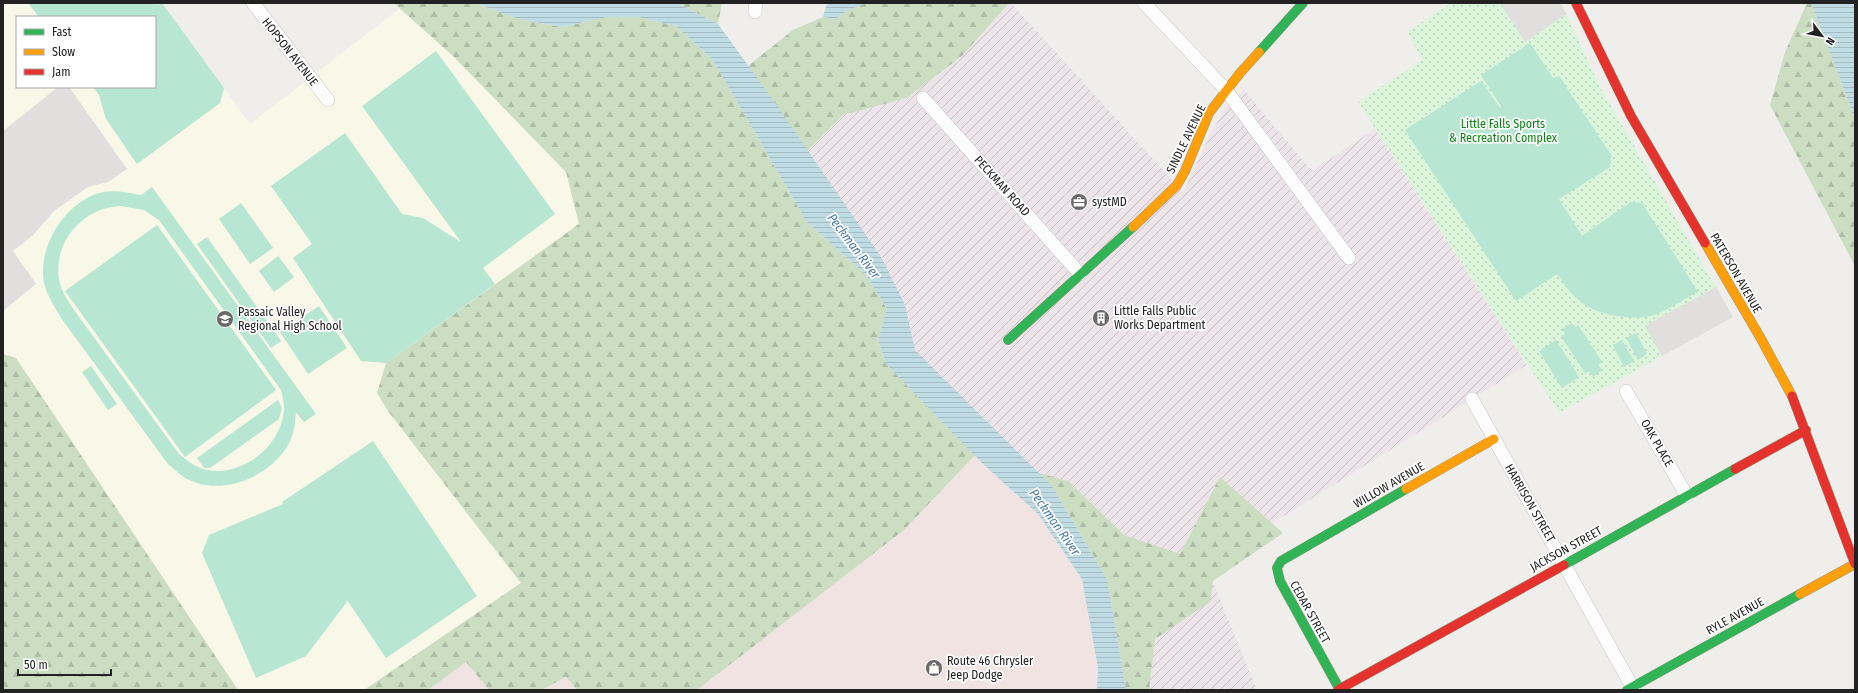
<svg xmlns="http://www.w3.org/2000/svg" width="1858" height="693" viewBox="0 0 1858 693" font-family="'Fira Sans Condensed',sans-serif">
<defs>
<pattern id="industrial-furrows" width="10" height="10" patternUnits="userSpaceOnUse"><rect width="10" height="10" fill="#ede4e9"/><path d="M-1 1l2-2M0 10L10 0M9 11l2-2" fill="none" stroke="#cbc3c8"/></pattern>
<pattern id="forest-firs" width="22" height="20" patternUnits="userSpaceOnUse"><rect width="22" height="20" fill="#cbdec1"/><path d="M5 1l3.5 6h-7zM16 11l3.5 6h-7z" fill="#aebea6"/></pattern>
<pattern id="park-dots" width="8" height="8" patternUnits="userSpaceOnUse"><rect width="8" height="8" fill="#daf5da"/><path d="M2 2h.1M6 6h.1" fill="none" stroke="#bbd2bb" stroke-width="1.8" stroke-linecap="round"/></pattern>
<pattern id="water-rules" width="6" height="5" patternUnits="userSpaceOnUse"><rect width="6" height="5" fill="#bfdbe3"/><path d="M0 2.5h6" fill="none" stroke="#a4bcc2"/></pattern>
</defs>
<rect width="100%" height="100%" fill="#f0eeeb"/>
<g fill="#f1e3e1">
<polygon points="975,455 1038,514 1082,579 1098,668 1097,690 697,690 904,530"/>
<polygon points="466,662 489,690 428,690"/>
<polygon points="566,677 577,690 542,690"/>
</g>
<polygon fill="url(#industrial-furrows)" points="1009,3 1011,3 1183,192 1210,135 1225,109 1244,90 1312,171 1375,129 1527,365 1221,555 1213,582 1257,690 1126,690 1107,579 1052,486 915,350 905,305 807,151 843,115 907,98 963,55"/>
<path fill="#f8f7e8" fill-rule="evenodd" d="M3 3H162L250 124 399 9 453 56 566 172 579 224 386 363 377 393 388 411 521 583 364 690H238L16 358 3 354ZM17 17H155V87H17Z"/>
<g fill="url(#forest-firs)">
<polygon points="394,3 475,3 519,19 562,27 606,17 639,17 676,26 712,59 807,222 866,275 887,309 878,339 886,364 975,455 904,530 697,690 577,690 566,677 542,690 489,690 466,662 428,690 364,690 521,583 388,411 377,393 386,363 579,224 566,172 453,56"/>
<polygon points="677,3 722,3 718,24"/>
<polygon points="866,3 1009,3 963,55 907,98 843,115 807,151 748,66 793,30 823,17 836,19 846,11"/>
<polygon points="1807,3 1811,3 1851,108 1855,125 1855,266 1770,105 1785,52"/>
<polygon points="3,354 16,358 238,690 3,690"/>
<polygon points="1039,473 1068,481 1124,535 1180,554 1220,477 1283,533 1213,581 1210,602 1155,639 1149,690 1126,690 1107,579 1060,499"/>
</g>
<polygon fill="url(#park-dots)" points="1451,3 1561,3 1600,87 1733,317 1559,413 1358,102 1422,60 1407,32"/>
<g fill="#b7e6d2" fill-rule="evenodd">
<polygon points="28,3 156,3 158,5 162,3 224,88 220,103 137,164 106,119 99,95 93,87 155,87 155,17 39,17"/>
<path d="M1530 43 1553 78 1559 76 1611 155 1610 167 1559 199 1582 236 1631 202 1642 203 1698 292C1684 299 1669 310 1654 315 1635 321 1601 316 1584 304 1572 296 1565 285 1557 274L1516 301 1405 130 1481 81 1500 108 1501 106 1481 75Z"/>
<polygon points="436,51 555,214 483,268 495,284 386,363 361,361 293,258 312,244 271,186 345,133 402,214 423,218 461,242 362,106"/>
<path d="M152 187 316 414 304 422 296 412C295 424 294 436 287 447 266 479 220 497 185 478 179 474 173 468 168 464L61 318C55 307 47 296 44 283 37 246 67 199 104 192 116 190 129 193 141 195ZM121 206 144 210 159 220 281 390C282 395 284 402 284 408 283 444 244 477 208 470 196 468 188 461 179 454L74 310C68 301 61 291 59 279 53 241 84 207 121 206Z"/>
<polygon points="241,203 273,248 250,264 219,219"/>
<polygon points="157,225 276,390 185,457 65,291"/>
<polygon points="207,237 281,341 271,348 197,244"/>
<polygon points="278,256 294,277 274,292 259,271"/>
<polygon points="319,306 347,348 308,374 280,332"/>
<polygon points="1571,323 1574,328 1578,325 1602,362 1598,365 1602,370 1593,377 1589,371 1585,373 1561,336 1565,334 1562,329"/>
<polygon points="1636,333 1647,354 1638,360 1626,338"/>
<polygon points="1556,340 1579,377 1562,388 1539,351"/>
<polygon points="1622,340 1634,361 1624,367 1613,345"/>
<polygon points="91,366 117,404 108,410 82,372"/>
<polygon points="278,400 282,408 279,419 210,468 204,468 197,458"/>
<polygon points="373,441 477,596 386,658 347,600 346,603 306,656 256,678 202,553 209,535 283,504 282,502"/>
</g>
<g fill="#e0dfde">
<polygon points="1500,3 1561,3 1566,14 1525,42"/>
<polygon points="58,87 69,87 127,169 108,182 88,187 54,211 33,235 13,251 36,284 3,311 3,131"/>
<polygon points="1716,287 1733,317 1662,356 1645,326"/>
</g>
<g fill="url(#water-rules)">
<polygon points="475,3 677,3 718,24 776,104 881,257 905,305 915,350 1052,486 1107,579 1126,690 1097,690 1098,668 1082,579 1038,514 983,464 886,364 878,339 887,309 866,275 807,222 712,59 676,26 639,17 606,17 562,27 519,19"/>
<polygon points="827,3 866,3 846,11 836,19 823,17"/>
<polygon points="1811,3 1855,3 1855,125 1851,108"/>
</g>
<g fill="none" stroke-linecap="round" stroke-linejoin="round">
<g stroke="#c9c8c7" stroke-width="14">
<g id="street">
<polyline points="253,3 328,100"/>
<polyline points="1144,3 1226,90 1349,258"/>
<polyline points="755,12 756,3"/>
<polyline points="923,98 1080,274"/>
<polyline points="1626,391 1687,496"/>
<polyline points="1472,399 1634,690"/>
</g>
</g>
<g stroke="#999a82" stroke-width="10">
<g id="fast">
<polyline points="1259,52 1303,3"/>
<polyline points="1008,340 1133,227"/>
<polyline points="1564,565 1735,469"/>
<polyline points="1340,690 1280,581 1277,568 1281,561 1406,489"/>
<polyline points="1627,690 1800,594"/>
</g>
</g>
<g stroke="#999a82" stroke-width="10">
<g id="slow">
<polyline points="1133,227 1177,185 1185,171 1209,113 1240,73 1259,52"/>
<polyline points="1705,243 1760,337 1792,396"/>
<polyline points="1406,489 1494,439"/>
<polyline points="1800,594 1855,564"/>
</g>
</g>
<g stroke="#999a82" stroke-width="10">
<g id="jam">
<polyline points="1576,3 1631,116 1705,243"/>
<polyline points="1792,396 1855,564"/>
<polyline points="1735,469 1806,430"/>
<polyline points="1338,690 1564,565"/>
</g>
</g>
<use href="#street" stroke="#fdfcfc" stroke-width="13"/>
<use href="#fast" stroke="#30b455" stroke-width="9"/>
<use href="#slow" stroke="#ff9f0a" stroke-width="9"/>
<use href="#jam" stroke="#e5322d" stroke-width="9"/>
</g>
<defs>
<g id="office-disc" transform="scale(0.9)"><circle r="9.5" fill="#6a6968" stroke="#fff"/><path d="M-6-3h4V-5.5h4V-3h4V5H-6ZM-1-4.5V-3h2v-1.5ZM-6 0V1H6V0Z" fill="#fff"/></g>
<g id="building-disc" transform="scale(0.9)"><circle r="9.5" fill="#6a6968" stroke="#fff"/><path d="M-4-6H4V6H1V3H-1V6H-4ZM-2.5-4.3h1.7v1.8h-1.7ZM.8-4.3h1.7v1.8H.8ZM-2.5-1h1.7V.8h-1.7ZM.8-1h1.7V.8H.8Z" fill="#fff"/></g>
<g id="school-disc" transform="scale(0.9)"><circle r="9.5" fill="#6a6968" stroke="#fff"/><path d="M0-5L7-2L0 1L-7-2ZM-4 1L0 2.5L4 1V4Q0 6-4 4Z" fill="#fff"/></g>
<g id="shop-disc" transform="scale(0.9)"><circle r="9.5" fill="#6a6968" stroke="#fff"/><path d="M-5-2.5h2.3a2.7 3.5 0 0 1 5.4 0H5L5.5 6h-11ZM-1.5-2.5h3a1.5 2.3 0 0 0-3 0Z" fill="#fff"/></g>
</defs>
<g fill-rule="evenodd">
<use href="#office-disc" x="1079" y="202"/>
<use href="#building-disc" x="1101" y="318"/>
<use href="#school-disc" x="225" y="319"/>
<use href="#shop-disc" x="934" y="668"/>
</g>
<g text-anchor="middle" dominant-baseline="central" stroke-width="3.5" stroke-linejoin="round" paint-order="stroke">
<g font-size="12" fill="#222" stroke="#fff">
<text transform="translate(290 52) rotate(52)">HOPSON AVENUE</text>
<text transform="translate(1186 139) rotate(-64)">SINDLE AVENUE</text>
<text transform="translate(1002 186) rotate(48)">PECKMAN ROAD</text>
<text transform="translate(1736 273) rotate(60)">PATERSON AVENUE</text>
<text transform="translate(1657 443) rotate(60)">OAK PLACE</text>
<text transform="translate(1389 485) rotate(-30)">WILLOW AVENUE</text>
<text transform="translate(1530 503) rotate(60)">HARRISON STREET</text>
<text transform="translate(1566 549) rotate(-29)">JACKSON STREET</text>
<text transform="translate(1310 612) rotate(61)">CEDAR STREET</text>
<text transform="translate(1735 616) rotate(-29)">RYLE AVENUE</text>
</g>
<g font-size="12" fill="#0c8416" stroke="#fff">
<text x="1503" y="124">Little Falls Sports<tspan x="1503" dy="14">&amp; Recreation Complex</tspan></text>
</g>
<g font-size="12" fill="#222" stroke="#fff" text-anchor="start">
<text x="1092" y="202">systMD</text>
<text x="1114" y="311">Little Falls Public<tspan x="1114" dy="14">Works Department</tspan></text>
<text x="238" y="312">Passaic Valley<tspan x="238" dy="14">Regional High School</tspan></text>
<text x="947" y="661">Route 46 Chrysler<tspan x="947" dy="14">Jeep Dodge</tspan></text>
</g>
<g font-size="13" font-style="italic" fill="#4a7aab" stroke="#fff">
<text transform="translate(854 246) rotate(53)">Peckman River</text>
<text transform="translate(1055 522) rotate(55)">Peckman River</text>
</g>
</g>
<rect width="1858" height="693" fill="none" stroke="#222222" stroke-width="8"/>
<rect x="16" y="16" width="140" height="72" fill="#ffffff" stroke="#a7a7a7"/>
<rect x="24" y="29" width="20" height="6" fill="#30b455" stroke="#a7a7a7"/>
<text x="52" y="36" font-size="12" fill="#222222">Fast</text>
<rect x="24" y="49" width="20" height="6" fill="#ff9f0a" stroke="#a7a7a7"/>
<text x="52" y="56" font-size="12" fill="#222222">Slow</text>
<rect x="24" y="69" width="20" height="6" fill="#e5322d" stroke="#a7a7a7"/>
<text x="52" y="76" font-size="12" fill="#222222">Jam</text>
<g transform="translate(1822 36) rotate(122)" stroke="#ffffff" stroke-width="3" paint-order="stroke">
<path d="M0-3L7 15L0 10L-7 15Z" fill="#222222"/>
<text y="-6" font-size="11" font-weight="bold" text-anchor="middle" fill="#222222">N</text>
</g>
<path d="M18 669v6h93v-6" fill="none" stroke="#222222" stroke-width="2"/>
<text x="24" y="669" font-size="12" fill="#222222" stroke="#ffffff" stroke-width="3" paint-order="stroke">50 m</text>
</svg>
